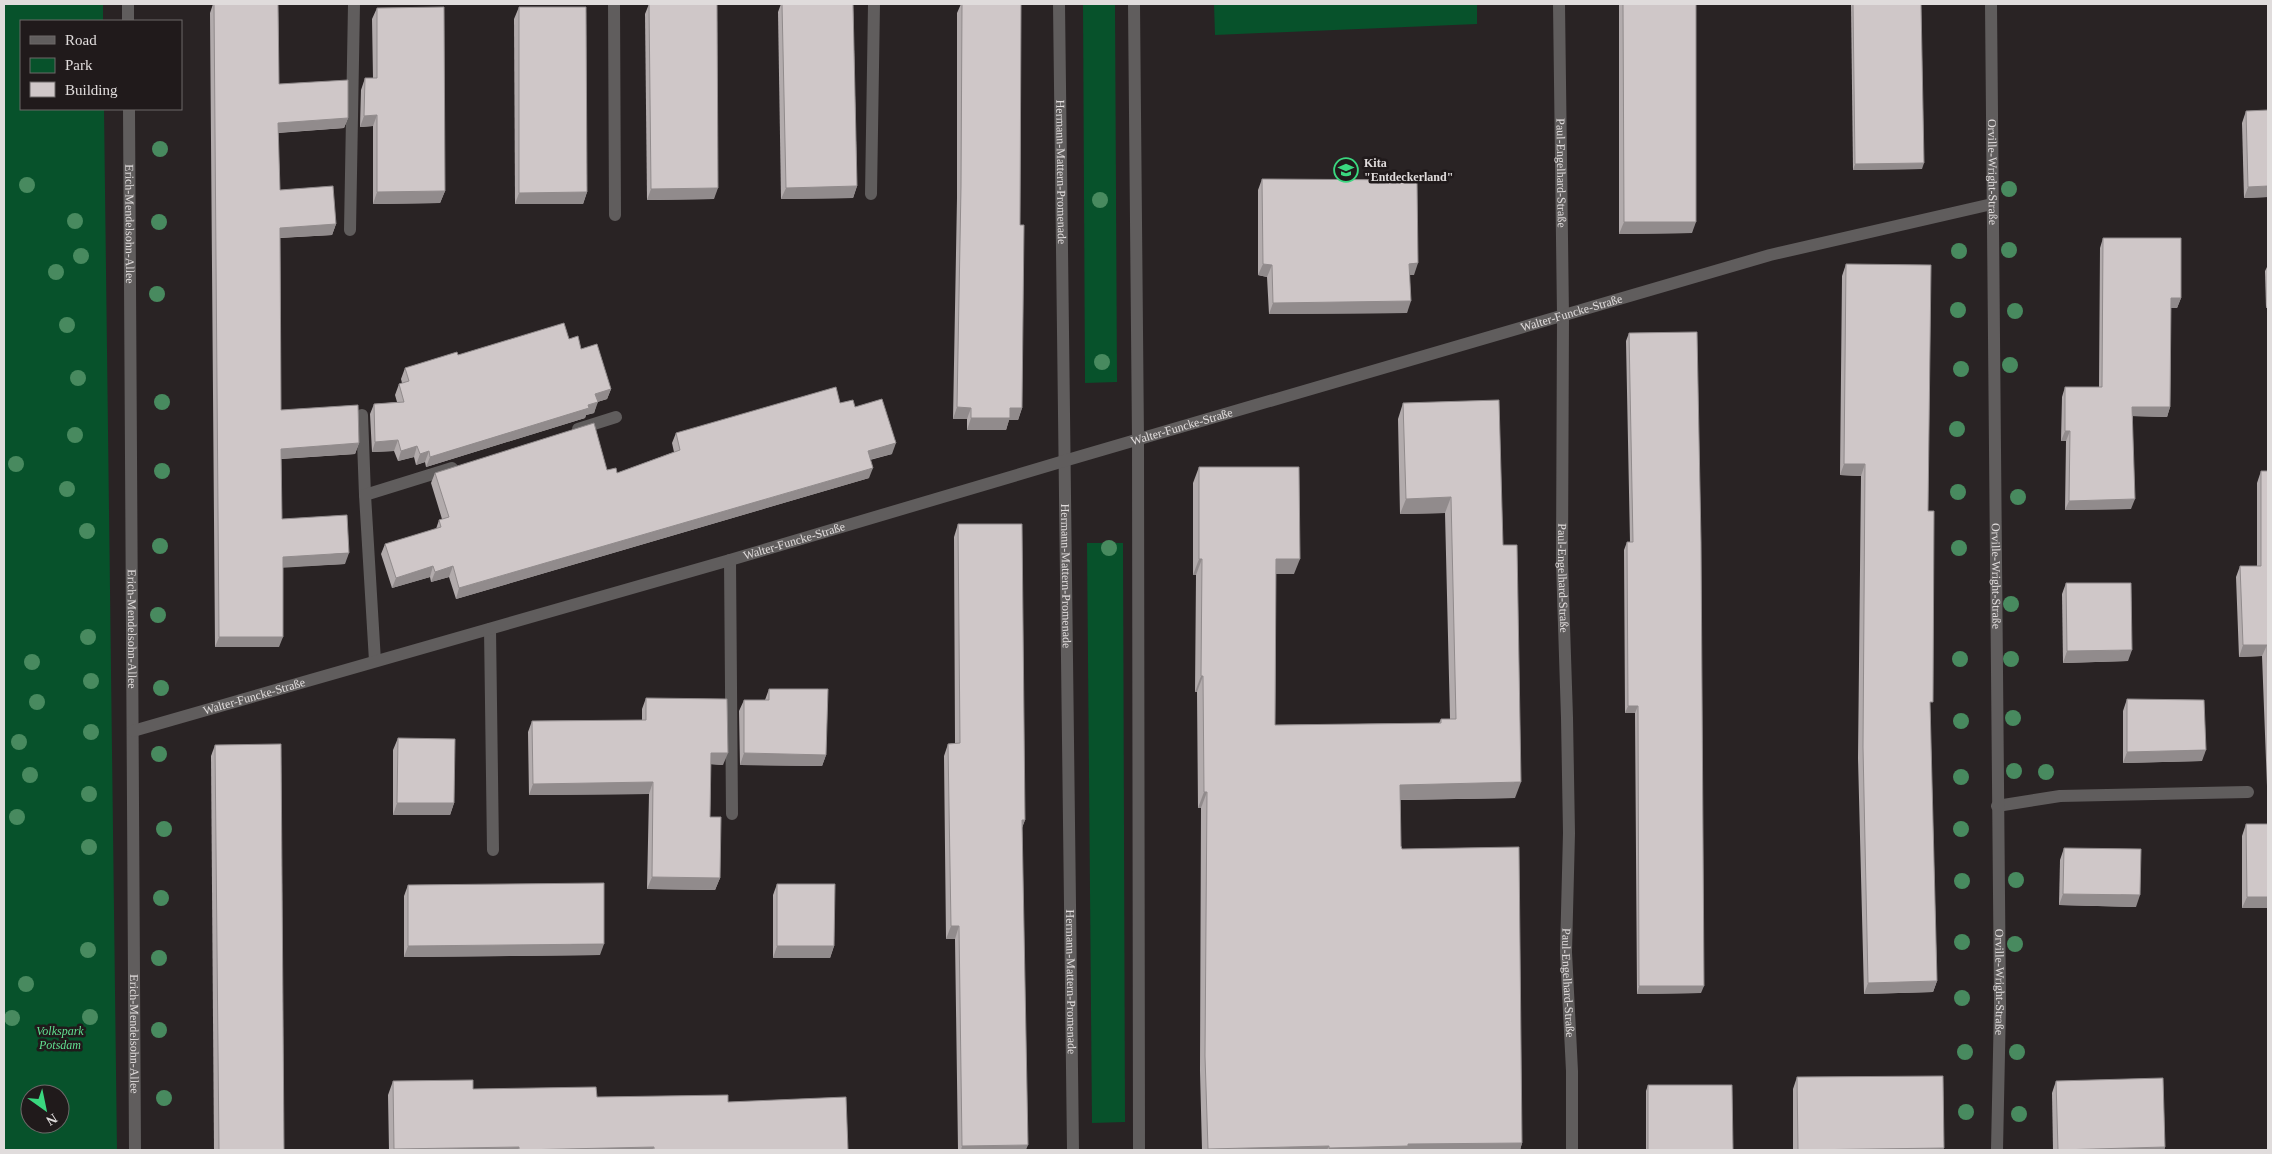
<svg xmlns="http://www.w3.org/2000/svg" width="2272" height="1154" viewBox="0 0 2272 1154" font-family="Georgia,serif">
<rect width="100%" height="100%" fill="#292324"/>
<g fill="#07522b" fill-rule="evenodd">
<path d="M4 4H103V21H21V109H104L117 1150H4ZM30 1094H60V1124H30Z"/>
<polygon points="1083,4 1115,4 1117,382 1085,383"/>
<polygon points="1214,4 1477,4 1477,24 1215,35"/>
<polygon points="1087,543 1123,543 1125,1122 1092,1123"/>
</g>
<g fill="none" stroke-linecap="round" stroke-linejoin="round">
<g stroke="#605d5d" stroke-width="12">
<polyline points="614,4 615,215"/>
<polyline points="871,194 874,4"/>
<polyline points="350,230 354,4"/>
<polyline points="362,415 365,495"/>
<polyline points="578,429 616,417"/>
<polyline points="730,560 732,814"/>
<polyline points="490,629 493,850"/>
<polyline points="375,661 365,495 452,468"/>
<polyline points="1997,806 2060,796 2248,792"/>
</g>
<g stroke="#605d5d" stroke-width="12">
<polyline points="128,4 128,21"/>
<path id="s1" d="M1059 4 1073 1150"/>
<polyline points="1134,4 1138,439 1139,1150"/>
<path id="s2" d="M1559 4 1563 316 1562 563 1567 718 1569 833 1566 952 1572 1071V1150"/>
<path id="s3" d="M1991 4 2000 1005 1997 1150"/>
<path id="s4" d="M129 109 135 1150"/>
<path id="s5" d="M133 731 730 560 1064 461 1770 255 1992 204"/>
</g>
</g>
<g fill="#488a5f">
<circle cx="160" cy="149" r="8"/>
<circle cx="27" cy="185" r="8"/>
<circle cx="2009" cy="189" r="8"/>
<circle cx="1100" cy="200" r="8"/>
<circle cx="75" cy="221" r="8"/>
<circle cx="159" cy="222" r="8"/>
<circle cx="2009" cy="250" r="8"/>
<circle cx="1959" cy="251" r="8"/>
<circle cx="81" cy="256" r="8"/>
<circle cx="56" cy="272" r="8"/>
<circle cx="157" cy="294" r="8"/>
<circle cx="1958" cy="310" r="8"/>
<circle cx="2015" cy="311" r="8"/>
<circle cx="67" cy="325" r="8"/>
<circle cx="1102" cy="362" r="8"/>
<circle cx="2010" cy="365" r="8"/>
<circle cx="1961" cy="369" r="8"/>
<circle cx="78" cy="378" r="8"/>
<circle cx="162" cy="402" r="8"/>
<circle cx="1957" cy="429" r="8"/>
<circle cx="75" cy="435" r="8"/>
<circle cx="16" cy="464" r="8"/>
<circle cx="162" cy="471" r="8"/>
<circle cx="67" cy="489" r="8"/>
<circle cx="1958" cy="492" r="8"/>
<circle cx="2018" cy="497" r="8"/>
<circle cx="87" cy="531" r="8"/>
<circle cx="160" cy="546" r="8"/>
<circle cx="1109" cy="548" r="8"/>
<circle cx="1959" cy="548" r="8"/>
<circle cx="2011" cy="604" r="8"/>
<circle cx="158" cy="615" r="8"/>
<circle cx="88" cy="637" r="8"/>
<circle cx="1960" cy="659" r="8"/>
<circle cx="2011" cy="659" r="8"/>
<circle cx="32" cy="662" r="8"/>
<circle cx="91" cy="681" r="8"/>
<circle cx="161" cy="688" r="8"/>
<circle cx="37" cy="702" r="8"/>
<circle cx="2013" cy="718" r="8"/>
<circle cx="1961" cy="721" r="8"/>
<circle cx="91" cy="732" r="8"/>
<circle cx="19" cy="742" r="8"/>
<circle cx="159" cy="754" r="8"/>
<circle cx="2014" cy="771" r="8"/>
<circle cx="2046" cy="772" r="8"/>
<circle cx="30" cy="775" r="8"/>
<circle cx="1961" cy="777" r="8"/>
<circle cx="89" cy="794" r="8"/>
<circle cx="17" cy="817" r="8"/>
<circle cx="164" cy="829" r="8"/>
<circle cx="1961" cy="829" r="8"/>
<circle cx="89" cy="847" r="8"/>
<circle cx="2016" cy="880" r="8"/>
<circle cx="1962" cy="881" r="8"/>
<circle cx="161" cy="898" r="8"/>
<circle cx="1962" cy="942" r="8"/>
<circle cx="2015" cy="944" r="8"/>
<circle cx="88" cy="950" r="8"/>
<circle cx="159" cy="958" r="8"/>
<circle cx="26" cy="984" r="8"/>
<circle cx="1962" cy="998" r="8"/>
<circle cx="90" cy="1017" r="8"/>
<circle cx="12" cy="1018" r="8"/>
<circle cx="159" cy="1030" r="8"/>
<circle cx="1965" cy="1052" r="8"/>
<circle cx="2017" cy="1052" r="8"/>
<circle cx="164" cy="1098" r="8"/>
<circle cx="1966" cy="1112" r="8"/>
<circle cx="2019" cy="1114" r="8"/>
</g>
<g fill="#b2abac">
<polygon points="213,4 278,4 279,84 348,118 344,128 278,133 280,190 336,224 332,235 280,238 281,410 359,443 355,454 281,459 282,519 345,564 283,567 279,647 215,647 210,13"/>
<polygon points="649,4 717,4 714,199 647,200 645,14"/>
<polygon points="781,4 853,4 857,186 853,198 781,199 778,12"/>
<polygon points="961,4 1021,4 1020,225 1022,408 1018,420 1009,420 1006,430 967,430 967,419 953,419 957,198 957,13"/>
<polygon points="1619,4 1696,4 1692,233 1619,234"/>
<polygon points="1851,4 1921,4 1922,169 1853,170"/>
<polygon points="519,7 587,192 583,204 515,204 514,19"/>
<polygon points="377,8 445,191 440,203 373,204 373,126 360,127 361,90 365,78 373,78 372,19"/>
<polygon points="2246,111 2268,197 2244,198 2242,123"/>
<polygon points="1262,179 1414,275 1410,275 1407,313 1269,314 1267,277 1258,275 1258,190"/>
<polygon points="2103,238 2181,298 2177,308 2171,308 2170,407 2167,417 2133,416 2131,509 2065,510 2066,441 2061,441 2062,397 2065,387 2099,387 2100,248"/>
<polygon points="1846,264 1928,511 1930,709 1937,981 1933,992 1864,994 1858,758 1861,476 1840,475 1842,276"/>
<polygon points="2268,265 2268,308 2266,308 2265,271"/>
<polygon points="1629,333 1701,993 1637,994 1635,713 1625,713 1624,550 1627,542 1630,542 1626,341"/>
<polygon points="569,339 581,349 611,389 607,399 597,402 594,413 586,415 585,418 426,467 425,462 416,465 414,457 398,461 394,451 372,452 370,414 374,404 397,402 395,395 399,384 402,383 401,379 405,368 458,355"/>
<polygon points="840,403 855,407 892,454 870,460 869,478 456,599 449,577 431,582 430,577 392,588 381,554 385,544 436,529 439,520 442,519 431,483 435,473 607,470 617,473 674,452 672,443 676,433"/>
<polygon points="1403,403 1503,545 1515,798 1400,800 1401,846 1402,849 1522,1143 1520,1150 1202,1150 1200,1071 1201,808 1198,808 1197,692 1195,692 1196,575 1193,575 1193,483 1199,467 1294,574 1276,574 1275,725 1439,723 1441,719 1450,719 1445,513 1400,514 1398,419"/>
<polygon points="2261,471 2268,471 2268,812 2262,656 2239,657 2236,577 2240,566 2257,566 2257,483"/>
<polygon points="958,524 1025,820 1022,828 1026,1150 958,1150 955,939 946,939 944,756 948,744 955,743 954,537"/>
<polygon points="2066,583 2128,661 2063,663 2062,594"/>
<polygon points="769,689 826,755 822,766 740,765 739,711 744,700 765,700"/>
<polygon points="646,698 723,765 711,764 710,817 720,878 715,890 647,889 649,794 529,795 528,732 532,721 642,720 642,709"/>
<polygon points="2127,699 2202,761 2123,763 2123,711"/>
<polygon points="398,738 454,803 450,815 393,815 393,750"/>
<polygon points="215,745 284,1150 214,1150 211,756"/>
<polygon points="2246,824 2268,824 2268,908 2242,908 2242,836"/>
<polygon points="2064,848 2136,907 2059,905 2060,860"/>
<polygon points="777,884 834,946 830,958 773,958 773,895"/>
<polygon points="408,885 600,955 404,957 404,896"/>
<polygon points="1797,1077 1943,1150 1793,1150 1793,1089"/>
<polygon points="393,1081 473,1089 597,1097 728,1102 848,1150 389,1150 388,1095"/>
<polygon points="2056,1081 2165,1147 2164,1150 2053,1150 2052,1093"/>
<polygon points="1648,1085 1733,1150 1646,1150 1646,1091"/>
</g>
<g fill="#918b8c">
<polygon points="377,115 373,126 360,127 364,116"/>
<polygon points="348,118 344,128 274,133 278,123"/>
<polygon points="1924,163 1922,169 1853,170 1855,164"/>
<polygon points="857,186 853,198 781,199 786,188"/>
<polygon points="2268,186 2268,197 2244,198 2248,187"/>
<polygon points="718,188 714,199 647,200 651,189"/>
<polygon points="445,191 440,203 373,204 377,192"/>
<polygon points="587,192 583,204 515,204 519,193"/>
<polygon points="1624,222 1696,222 1692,233 1619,234"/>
<polygon points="336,224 332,235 276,238 280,228"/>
<polygon points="1418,263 1414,275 1405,275 1409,264"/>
<polygon points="1263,264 1272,265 1267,277 1258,275"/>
<polygon points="2171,298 2181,298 2177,308 2167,308"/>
<polygon points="1411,301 1407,313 1269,314 1273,303"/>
<polygon points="2268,303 2268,308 2266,308"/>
<polygon points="611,389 607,399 591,404 595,394"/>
<polygon points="598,402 594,413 586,415 585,418 426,467 430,457"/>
<polygon points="957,407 971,408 967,419 953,419"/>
<polygon points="2132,407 2170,407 2167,417 2129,416"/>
<polygon points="1010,408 1022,408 1018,420 1009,420 1006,430 967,430 971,418"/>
<polygon points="2065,431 2070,431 2066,441 2061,441"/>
<polygon points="398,440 394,451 372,452 375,442"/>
<polygon points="359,443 355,454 278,459 281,449"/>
<polygon points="896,443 892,454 864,461 868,451"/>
<polygon points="417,446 414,457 398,461 401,451"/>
<polygon points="429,451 425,462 416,465 420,454"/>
<polygon points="1844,464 1865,464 1861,476 1840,475"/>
<polygon points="873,468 869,478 456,599 459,588"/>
<polygon points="1451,497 1445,513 1400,514 1406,499"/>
<polygon points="2135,499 2131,509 2065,510 2069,501"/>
<polygon points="349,553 345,564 279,568 283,557"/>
<polygon points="1199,559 1202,559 1196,575 1193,575"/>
<polygon points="1276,559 1300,559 1294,574 1270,574"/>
<polygon points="433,566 430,577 392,588 396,578"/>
<polygon points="453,566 449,577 431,582 435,572"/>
<polygon points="219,637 283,637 279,647 215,647"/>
<polygon points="2243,645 2267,645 2262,656 2239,657"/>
<polygon points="2132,650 2128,661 2063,663 2067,651"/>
<polygon points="1201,676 1203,676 1197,692 1195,692"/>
<polygon points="1628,706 1638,706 1635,713 1625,713"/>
<polygon points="2206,750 2202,761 2123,763 2127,752"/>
<polygon points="711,753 728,753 723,765 707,764"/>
<polygon points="744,753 826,755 822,766 740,765"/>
<polygon points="653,782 649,794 529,795 533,784"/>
<polygon points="1521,782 1515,798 1394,800 1400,785"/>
<polygon points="1204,792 1207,792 1201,808 1198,808"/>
<polygon points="397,803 454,803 450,815 393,815"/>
<polygon points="1022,820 1025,820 1020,832"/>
<polygon points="652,877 720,878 715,890 647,889"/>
<polygon points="2063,894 2140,895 2136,907 2059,905"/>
<polygon points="2247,897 2268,897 2268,908 2242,908"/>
<polygon points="951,926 959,926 955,939 946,939"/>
<polygon points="604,944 600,955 404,957 408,946"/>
<polygon points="777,946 834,946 830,958 773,958"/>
<polygon points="1937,981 1933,992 1864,994 1868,983"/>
<polygon points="1639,986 1704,986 1701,993 1637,994"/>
<polygon points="1522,1143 1520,1150 1328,1150 1329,1148 1408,1144"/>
<polygon points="1028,1145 1026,1150 961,1150 962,1146"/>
<polygon points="1329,1146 1327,1150 1207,1150 1208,1149"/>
<polygon points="519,1147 518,1150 394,1150 394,1149"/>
<polygon points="654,1147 652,1150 519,1150"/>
<polygon points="2165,1147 2164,1150 2071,1150"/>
<polygon points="1944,1148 1943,1150 1798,1150"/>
</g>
<g fill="#cfc7c8" stroke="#918b8c">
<polygon points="214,4 278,4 279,84 348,80 348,118 278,123 280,190 333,186 336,224 280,228 281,410 358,405 359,443 281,449 282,519 347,515 349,553 283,557 283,637 219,637"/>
<polygon points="649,4 717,4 718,188 651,189"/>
<polygon points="782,4 853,4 857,186 786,188"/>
<polygon points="962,4 1021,4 1020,225 1024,225 1022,408 1010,408 1010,418 971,418 971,408 957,407 961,187"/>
<polygon points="1623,4 1696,4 1696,222 1624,222"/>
<polygon points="1853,4 1921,4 1924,163 1855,164"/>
<polygon points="444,7 445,191 377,192 377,115 364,116 365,78 377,78 377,8"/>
<polygon points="519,7 586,7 587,192 519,193"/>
<polygon points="2268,110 2268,186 2248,187 2246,111"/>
<polygon points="1262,179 1417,180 1418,263 1409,264 1411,301 1273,303 1272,265 1263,264"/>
<polygon points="2103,238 2181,238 2181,298 2171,298 2170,407 2132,407 2135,499 2069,501 2070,431 2065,431 2065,387 2102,387"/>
<polygon points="1846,264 1931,265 1928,511 1934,511 1933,702 1930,702 1937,981 1868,983 1863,747 1865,464 1844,464"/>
<polygon points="564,323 569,339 578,336 581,349 597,344 611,389 595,394 598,402 588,405 589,408 430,457 429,451 420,454 417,446 401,451 398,440 375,442 374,404 404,402 399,384 409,381 405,368 457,352 458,355"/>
<polygon points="1697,332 1701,542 1704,986 1639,986 1638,706 1628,706 1627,542 1633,542 1629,333"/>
<polygon points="836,387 840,403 853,400 855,407 882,399 896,443 868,451 873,468 459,588 453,566 435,572 433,566 396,578 385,544 441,527 439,520 449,517 435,473 594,423 607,470 616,468 617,473 680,450 676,433"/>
<polygon points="1499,400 1503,545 1517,545 1521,782 1400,785 1401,846 1402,849 1519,847 1522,1143 1408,1144 1408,1146 1329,1148 1329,1146 1208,1149 1205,1056 1207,792 1204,792 1203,676 1201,676 1202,559 1199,559 1199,467 1299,467 1300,559 1276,559 1275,725 1441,723 1441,719 1456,719 1451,497 1406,499 1403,403"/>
<polygon points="2261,471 2268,471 2268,687 2267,645 2243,645 2240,566 2261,566"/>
<polygon points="958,524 1022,524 1025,820 1022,820 1028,1145 962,1146 959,926 951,926 948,744 960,743"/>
<polygon points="2066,583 2131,583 2132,650 2067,651"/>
<polygon points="769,689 828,689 826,755 744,753 744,700 769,700"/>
<polygon points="646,698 727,699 728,753 711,753 710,817 721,817 720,878 652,877 653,782 533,784 532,721 646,720"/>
<polygon points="2127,699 2204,700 2206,750 2127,752"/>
<polygon points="398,738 455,739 454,803 397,803"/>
<polygon points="281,744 284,1150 219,1150 215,745"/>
<polygon points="2246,824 2268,824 2268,897 2247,897"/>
<polygon points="2064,848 2141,849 2140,895 2063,894"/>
<polygon points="604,883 604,944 408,946 408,885"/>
<polygon points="777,884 835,884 834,946 777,946"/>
<polygon points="1943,1076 1944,1148 1798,1150 1797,1077"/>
<polygon points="2163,1078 2165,1147 2058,1150 2056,1081"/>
<polygon points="473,1080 473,1089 596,1087 597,1097 728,1095 728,1102 846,1097 848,1150 654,1150 654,1147 519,1150 519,1147 394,1149 393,1081"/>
<polygon points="1648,1085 1732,1085 1733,1150 1648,1150"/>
</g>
<defs>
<g id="school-ring" transform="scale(1.25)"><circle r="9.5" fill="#201a1b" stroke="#3ad77f" stroke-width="1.5"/><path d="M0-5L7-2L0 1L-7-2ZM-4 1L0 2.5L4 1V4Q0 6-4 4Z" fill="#3ad77f"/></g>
</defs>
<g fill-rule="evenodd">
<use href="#school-ring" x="1346" y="170"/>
</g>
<g text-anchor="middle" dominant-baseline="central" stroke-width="5" stroke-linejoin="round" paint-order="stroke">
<g font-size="12" font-weight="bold" fill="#e0dcdc" stroke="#201a1b" text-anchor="start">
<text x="1364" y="163">Kita<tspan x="1364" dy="14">"Entdeckerland"</tspan></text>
</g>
<g font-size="12" fill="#e0dcdc" stroke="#201a1b">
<text stroke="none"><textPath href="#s1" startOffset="168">Hermann-Mattern-Promenade</textPath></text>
<text stroke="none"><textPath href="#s2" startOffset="169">Paul-Engelhard-Straße</textPath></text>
<text stroke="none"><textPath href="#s3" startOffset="168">Orville-Wright-Straße</textPath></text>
<text stroke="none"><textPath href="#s4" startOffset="115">Erich-Mendelsohn-Allee</textPath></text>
<text stroke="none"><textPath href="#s5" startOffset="1498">Walter-Funcke-Straße</textPath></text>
<text stroke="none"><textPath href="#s5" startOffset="1092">Walter-Funcke-Straße</textPath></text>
<text stroke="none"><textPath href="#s5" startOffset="688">Walter-Funcke-Straße</textPath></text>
<text stroke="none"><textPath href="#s1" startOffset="572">Hermann-Mattern-Promenade</textPath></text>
<text stroke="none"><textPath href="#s2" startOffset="574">Paul-Engelhard-Straße</textPath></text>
<text stroke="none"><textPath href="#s3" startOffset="572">Orville-Wright-Straße</textPath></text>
<text stroke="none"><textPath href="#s4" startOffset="520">Erich-Mendelsohn-Allee</textPath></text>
<text stroke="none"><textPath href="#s5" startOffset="126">Walter-Funcke-Straße</textPath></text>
<text stroke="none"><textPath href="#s1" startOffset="978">Hermann-Mattern-Promenade</textPath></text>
<text stroke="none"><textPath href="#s2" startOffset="979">Paul-Engelhard-Straße</textPath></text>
<text stroke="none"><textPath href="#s3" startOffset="978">Orville-Wright-Straße</textPath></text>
<text stroke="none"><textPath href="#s4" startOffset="925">Erich-Mendelsohn-Allee</textPath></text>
</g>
<g font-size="12" font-style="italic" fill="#61df90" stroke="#201a1b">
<text x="60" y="1031">Volkspark<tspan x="60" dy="14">Potsdam</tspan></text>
</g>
</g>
<rect width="2272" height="1154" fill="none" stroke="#e0dcdc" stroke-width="10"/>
<rect x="20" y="20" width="162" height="90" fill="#201a1b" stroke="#6d6868"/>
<rect x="30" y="36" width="25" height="8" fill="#605d5d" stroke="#6d6868"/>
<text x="65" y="45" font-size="15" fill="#e0dcdc">Road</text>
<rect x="30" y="58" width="25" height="15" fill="#07522b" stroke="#6d6868"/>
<text x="65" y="70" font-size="15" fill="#e0dcdc">Park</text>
<rect x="30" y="82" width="25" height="15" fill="#cfc7c8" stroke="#6d6868"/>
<text x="65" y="95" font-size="15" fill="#e0dcdc">Building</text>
<g transform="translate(45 1109) rotate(147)"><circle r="24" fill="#201a1b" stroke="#6d6868"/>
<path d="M0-4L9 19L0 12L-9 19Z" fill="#3ad77f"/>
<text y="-8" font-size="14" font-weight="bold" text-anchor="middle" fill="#e0dcdc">N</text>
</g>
</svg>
